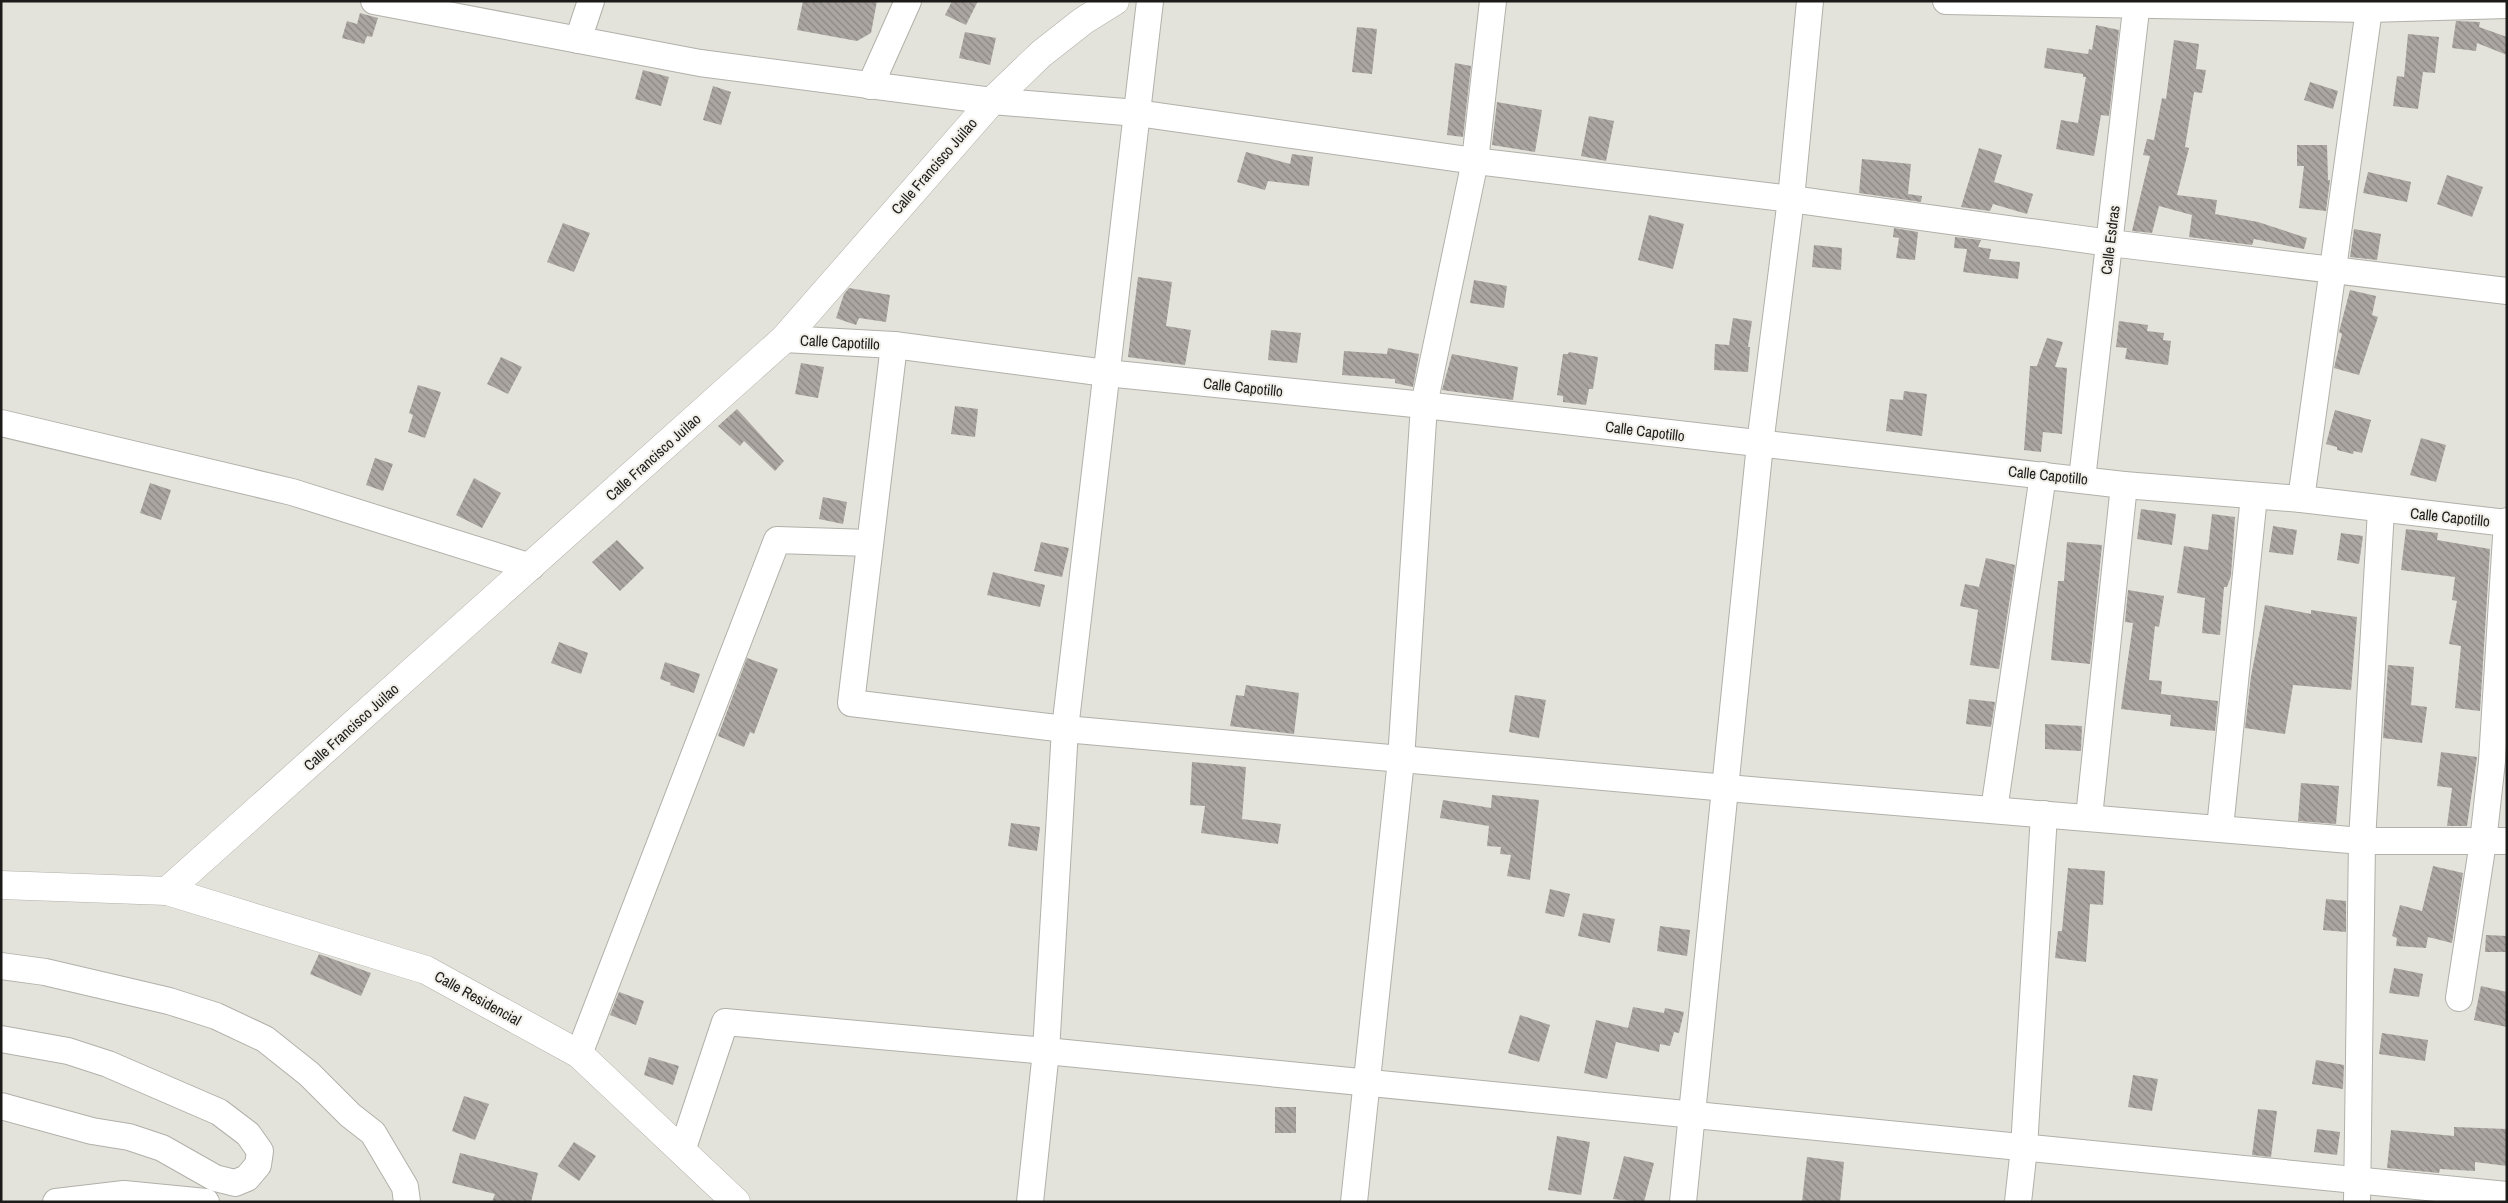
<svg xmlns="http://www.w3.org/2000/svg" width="2508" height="1203" viewBox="0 0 2508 1203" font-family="'Archivo Narrow',sans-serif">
<defs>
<pattern id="building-back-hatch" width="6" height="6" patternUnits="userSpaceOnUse" patternTransform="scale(1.25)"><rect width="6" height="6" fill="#aba6a1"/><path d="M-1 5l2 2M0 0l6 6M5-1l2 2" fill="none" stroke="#8a8682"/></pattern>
</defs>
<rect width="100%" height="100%" fill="#e3e2db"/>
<g fill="url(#building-back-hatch)">
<polygon points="803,1 877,1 871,33 857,41 797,30"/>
<polygon points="952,1 978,1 966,25 945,15"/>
<polygon points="360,13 378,18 372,37 367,36 364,44 342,38 347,21 357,24"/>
<polygon points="2456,21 2480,22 2479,27 2507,37 2507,55 2477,43 2476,51 2452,48"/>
<polygon points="2096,25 2119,30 2109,116 2101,115 2094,156 2056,149 2061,120 2078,123 2086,77 2083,77 2083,74 2044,68 2047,48 2088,54 2089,49 2092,50"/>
<polygon points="1357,27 1377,29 1372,74 1352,72"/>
<polygon points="965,32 996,38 990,65 959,58"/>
<polygon points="2408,34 2439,37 2435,73 2423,72 2418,109 2393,106 2397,76 2404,77"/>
<polygon points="2174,40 2199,44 2196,69 2206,70 2202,93 2194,92 2185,147 2189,148 2177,195 2217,200 2215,214 2258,222 2307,238 2304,249 2254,239 2252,245 2189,237 2192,215 2159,206 2152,233 2132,231 2150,156 2143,155 2147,139 2154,140 2162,98 2166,99"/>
<polygon points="1455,63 1471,66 1463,137 1447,135"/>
<polygon points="643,70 669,77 661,106 635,99"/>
<polygon points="2310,82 2338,91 2333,109 2304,100"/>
<polygon points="713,86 731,92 721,125 703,120"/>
<polygon points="1497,102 1542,110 1535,152 1492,145"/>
<polygon points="1589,116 1614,121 1606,161 1581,156"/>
<polygon points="2297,145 2327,145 2328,180 2330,180 2326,211 2299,208 2304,166 2297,166"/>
<polygon points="1979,148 2002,155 1994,182 2033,194 2027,214 1993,204 1990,211 1961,207"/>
<polygon points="1246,152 1290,164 1292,154 1313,157 1309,186 1268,181 1265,190 1237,182"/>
<polygon points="1862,159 1911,164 1908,194 1922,196 1921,202 1859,193"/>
<polygon points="2368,172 2411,182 2407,202 2363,193"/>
<polygon points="2447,175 2483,187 2472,217 2437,204"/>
<polygon points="1649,215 1684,224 1673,269 1638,260"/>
<polygon points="563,223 590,233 574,272 547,262"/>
<polygon points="1894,228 1918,232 1915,260 1896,258 1899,238 1893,237"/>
<polygon points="2354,229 2381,234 2377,260 2350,257"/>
<polygon points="1955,237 1981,240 1978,247 1991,249 1989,259 2020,262 2018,279 1963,272 1967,249 1954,248"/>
<polygon points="1814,245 1842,248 1841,270 1812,267"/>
<polygon points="1138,277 1172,282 1166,326 1191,330 1185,365 1128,357"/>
<polygon points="1474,280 1507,286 1504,308 1470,303"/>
<polygon points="849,288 890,295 886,322 859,318 856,325 836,318 844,294"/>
<polygon points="2350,290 2376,296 2372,315 2378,317 2359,375 2334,368 2342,334 2339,332"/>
<polygon points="1733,318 1752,321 1748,347 1750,347 1748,372 1714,370 1715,344 1729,345"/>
<polygon points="2119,321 2148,325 2147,331 2164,333 2163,340 2171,341 2168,365 2125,359 2127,348 2116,347"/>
<polygon points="1271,330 1301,333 1297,363 1268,360"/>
<polygon points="2047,338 2063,342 2055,367 2067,368 2062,434 2043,432 2041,452 2024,450 2030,366 2037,366"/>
<polygon points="1388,348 1419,354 1413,387 1395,383 1395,379 1342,375 1344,351 1387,354"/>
<polygon points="1569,352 1598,357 1593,389 1589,389 1586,405 1563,402 1563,396 1557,395 1563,354 1568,354"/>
<polygon points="1452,354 1518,367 1513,400 1442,390"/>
<polygon points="501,357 522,367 508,394 487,384"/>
<polygon points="801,363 824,367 818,398 795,394"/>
<polygon points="418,385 441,392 425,438 408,432 413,415 409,413"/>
<polygon points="1904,391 1927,394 1922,436 1886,431 1890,399 1903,400"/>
<polygon points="955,406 978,409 975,437 951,434"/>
<polygon points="737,409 784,461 775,471 744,441 740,446 718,426"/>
<polygon points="2335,410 2371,420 2362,453 2354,451 2353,454 2337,450 2337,447 2326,444"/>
<polygon points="2421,438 2446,445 2436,482 2410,475"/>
<polygon points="375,458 393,464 383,491 366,485"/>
<polygon points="474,478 501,493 482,528 456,515"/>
<polygon points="150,483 171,490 161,520 140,513"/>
<polygon points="823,497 847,502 843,524 819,519"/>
<polygon points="2141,509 2176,514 2172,545 2137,539"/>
<polygon points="2212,514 2235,517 2231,576 2227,587 2224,587 2220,635 2202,633 2205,598 2177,593 2184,546 2208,550"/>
<polygon points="2273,526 2297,530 2293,555 2269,552"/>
<polygon points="2406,529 2438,533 2437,540 2490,549 2480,711 2455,708 2461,646 2449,644 2457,601 2452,600 2455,577 2401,570"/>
<polygon points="2341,533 2363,536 2359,564 2337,560"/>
<polygon points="617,540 644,568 620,591 592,562"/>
<polygon points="1041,542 1069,548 1062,577 1034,571"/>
<polygon points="2067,542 2102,545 2090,664 2051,660 2058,581 2064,581"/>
<polygon points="1986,558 2015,565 1999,669 1970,665 1978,610 1960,606 1965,584 1979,587"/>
<polygon points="993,572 1045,585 1040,607 987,595"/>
<polygon points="2128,590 2164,596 2159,627 2155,626 2149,680 2162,681 2161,694 2218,701 2215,731 2170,726 2171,715 2121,709 2133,623 2125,622"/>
<polygon points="2265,605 2311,614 2311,610 2357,617 2351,690 2293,685 2285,734 2245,728 2251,676"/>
<polygon points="559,642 588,653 581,674 551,663"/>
<polygon points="747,658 778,669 754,734 750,732 744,747 718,736"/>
<polygon points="665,662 700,674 694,693 670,685 671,683 660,679"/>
<polygon points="2388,665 2414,667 2411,705 2427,707 2422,743 2383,738"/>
<polygon points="1246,685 1299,693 1294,734 1230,726 1236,695 1244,696"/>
<polygon points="1515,695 1546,700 1539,738 1509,732"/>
<polygon points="1969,699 1995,702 1991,727 1966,724"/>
<polygon points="2045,724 2082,726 2081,751 2045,749"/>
<polygon points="2441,752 2477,757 2467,826 2447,826 2452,788 2437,786"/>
<polygon points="1192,762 1246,767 1242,819 1281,824 1278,844 1201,833 1205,806 1190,805"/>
<polygon points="2301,783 2339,786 2336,824 2298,821"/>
<polygon points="1492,795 1539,800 1530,880 1507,876 1511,855 1500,854 1501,847 1487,846 1489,826 1440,818 1443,800 1491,808"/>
<polygon points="1011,823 1040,827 1037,851 1008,846"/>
<polygon points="2433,866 2463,873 2452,943 2428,937 2426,948 2396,946 2397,938 2392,936 2400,905 2422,911"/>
<polygon points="2068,868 2105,871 2103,905 2090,904 2086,962 2055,958 2058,931 2062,931"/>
<polygon points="1550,889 1570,894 1564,917 1545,913"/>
<polygon points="2326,899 2346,901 2346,932 2323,930"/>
<polygon points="1583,913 1615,919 1610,943 1578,936"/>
<polygon points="1660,926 1690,930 1687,956 1657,951"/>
<polygon points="2486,935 2507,936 2507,952 2485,952"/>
<polygon points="319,954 371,973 361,996 310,974"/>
<polygon points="2394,968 2423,974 2419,997 2389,993"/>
<polygon points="2481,986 2507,992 2507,1027 2474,1020"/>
<polygon points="619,992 644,1001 636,1025 610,1015"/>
<polygon points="1633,1007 1664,1013 1665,1008 1684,1012 1679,1033 1674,1032 1670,1046 1660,1044 1659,1052 1616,1042 1607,1079 1584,1073 1596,1020 1628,1028"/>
<polygon points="1520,1015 1550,1025 1539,1062 1508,1053"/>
<polygon points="2382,1033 2428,1040 2425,1061 2379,1054"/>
<polygon points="649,1057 679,1066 673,1085 644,1075"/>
<polygon points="2316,1060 2344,1065 2343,1089 2312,1084"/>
<polygon points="2133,1075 2158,1079 2152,1111 2128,1107"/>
<polygon points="464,1096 489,1104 475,1140 452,1131"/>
<rect x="1275" y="1107" width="21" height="26"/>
<polygon points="2258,1109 2277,1111 2271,1157 2252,1155"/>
<polygon points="2454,1127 2507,1129 2507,1166 2475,1162 2475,1171 2440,1169 2439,1173 2387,1168 2391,1130 2454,1136"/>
<polygon points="2317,1129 2340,1132 2337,1155 2314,1152"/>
<polygon points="1557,1136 1590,1142 1581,1195 1548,1190"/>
<polygon points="574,1142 596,1156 579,1181 558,1166"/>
<polygon points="460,1153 538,1173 531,1202 492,1202 495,1194 452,1183"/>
<polygon points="1624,1156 1654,1163 1644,1202 1613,1199"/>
<polygon points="1807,1157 1844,1162 1840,1202 1802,1202"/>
</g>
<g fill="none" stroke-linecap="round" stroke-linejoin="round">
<g stroke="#b1b0a9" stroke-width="28">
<g id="street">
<polyline points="374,1 700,63 992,101 1137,113 1475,161 1791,199 2110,243 2507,291"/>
<polyline points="1946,1 2369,9 2507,5"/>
<polyline points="578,40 591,1"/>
<polyline points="870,86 908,1"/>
<polyline points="784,339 894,345 1106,373 1424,405 2124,485 2301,499 2507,523"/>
<polyline points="894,345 851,703 1065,729 1727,788 2362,841 2507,841"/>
<polyline points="1,423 292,492 531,567"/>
<polyline points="2082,479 2137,1"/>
<polyline points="2301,499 2369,9"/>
<polyline points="1994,810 2043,475"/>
<polyline points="2089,817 2124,485"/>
<polyline points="2220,828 2254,496"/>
<polyline points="1,966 45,972 169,1001 216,1016 265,1039 309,1074 350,1115 373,1133 405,1187 407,1202"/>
<polyline points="2459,998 2483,842 2492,761 2507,521"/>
<polyline points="1,1039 68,1051 108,1064 219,1112 248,1134 260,1151 258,1165 247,1178 235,1183 215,1178 162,1148 129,1137 92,1131 1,1106"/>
<polyline points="579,1054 777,540 870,543"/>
<polyline points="682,1151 725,1022 1046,1051 2507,1195"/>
<polyline points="56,1202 124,1194 206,1202"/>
<polyline points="1030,1202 1046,1051 1065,729 1150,1"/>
<polyline points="1354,1202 1401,760 1424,405 1475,161 1493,1"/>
<polyline points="1683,1202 1760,444 1791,199 1810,1"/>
<polyline points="2018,1202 2024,1148 2044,814"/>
<polyline points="2357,1202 2362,841 2381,510"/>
</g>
</g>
<g stroke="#b1b0a9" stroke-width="29">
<g id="secondary">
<polyline points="1,885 167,891 426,970 579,1054 736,1202"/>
<polyline points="167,891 784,339 992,101 1041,54 1083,21 1115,1"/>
</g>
</g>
<use href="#street" stroke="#fff" stroke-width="26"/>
<use href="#secondary" stroke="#fff" stroke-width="28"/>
</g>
<g text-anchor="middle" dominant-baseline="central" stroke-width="4" stroke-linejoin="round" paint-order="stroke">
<g font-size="15" fill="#1c1b19" stroke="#f1efe8">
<text transform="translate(934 166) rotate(-49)">Calle Francisco Juilao</text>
<text transform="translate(2110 240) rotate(-83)">Calle Esdras</text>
<text transform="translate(840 342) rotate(3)">Calle Capotillo</text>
<text transform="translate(1243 387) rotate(6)">Calle Capotillo</text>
<text transform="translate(1645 431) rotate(7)">Calle Capotillo</text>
<text transform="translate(653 457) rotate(-42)">Calle Francisco Juilao</text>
<text transform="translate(2048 475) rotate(6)">Calle Capotillo</text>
<text transform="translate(2450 517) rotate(6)">Calle Capotillo</text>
<text transform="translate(351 727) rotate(-42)">Calle Francisco Juilao</text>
<text transform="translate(478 998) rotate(29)">Calle Residencial</text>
</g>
</g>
<rect width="2508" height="1203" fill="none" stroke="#1c1b19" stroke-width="5"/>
</svg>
